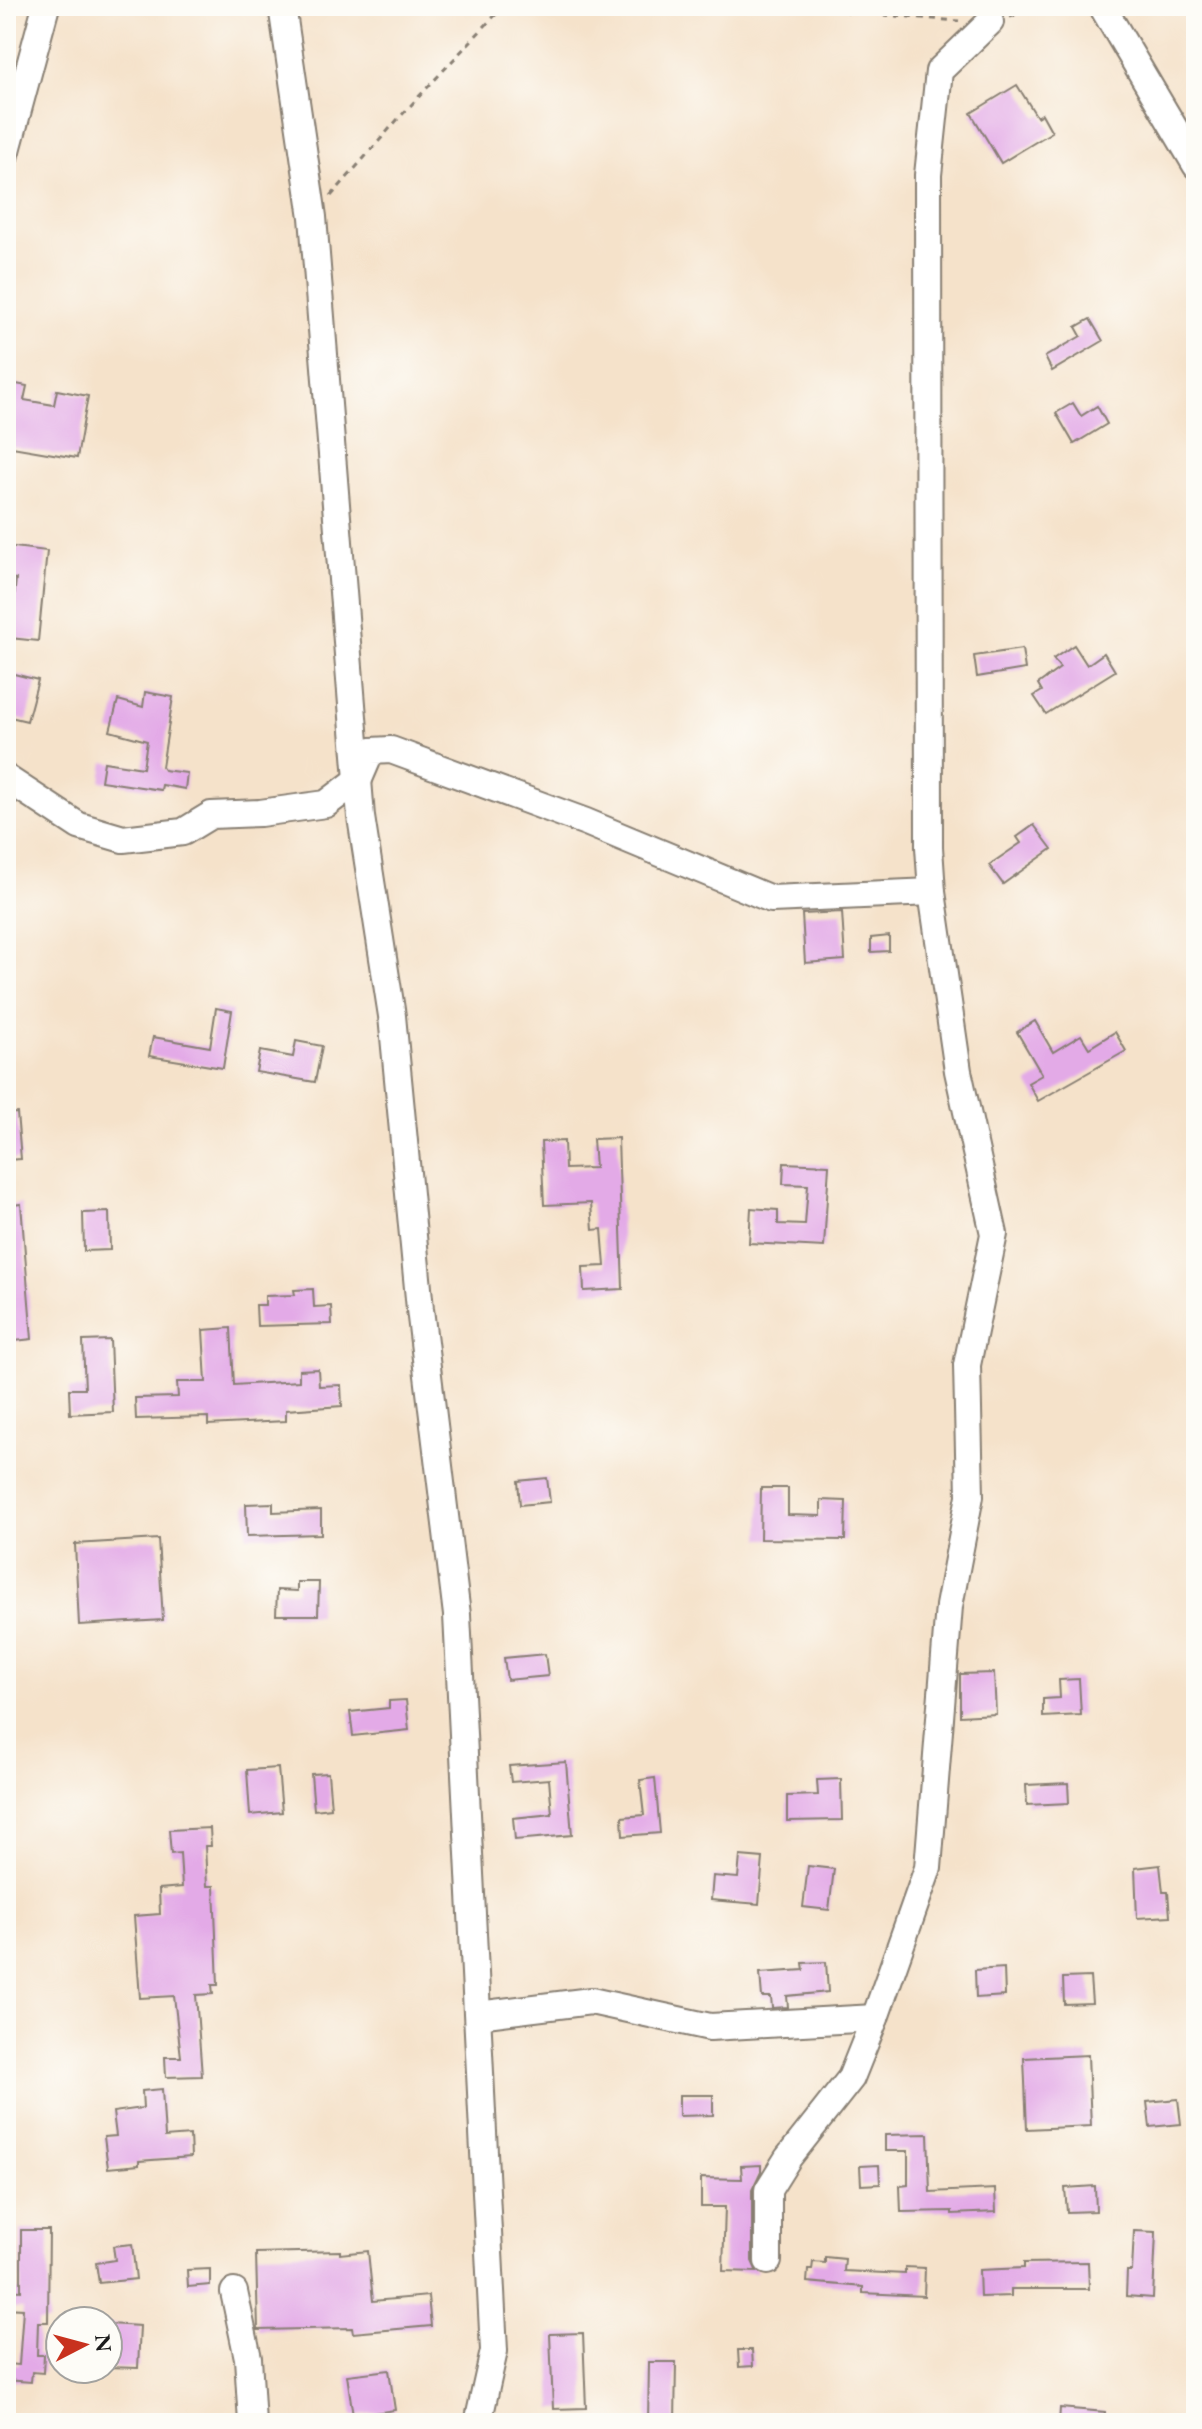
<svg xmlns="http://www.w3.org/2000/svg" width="1202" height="2429" viewBox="0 0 1202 2429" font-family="'EB Garamond',serif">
<rect width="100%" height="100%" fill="#fdfcf7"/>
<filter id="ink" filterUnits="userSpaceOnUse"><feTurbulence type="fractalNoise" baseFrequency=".0125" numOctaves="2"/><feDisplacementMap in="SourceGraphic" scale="16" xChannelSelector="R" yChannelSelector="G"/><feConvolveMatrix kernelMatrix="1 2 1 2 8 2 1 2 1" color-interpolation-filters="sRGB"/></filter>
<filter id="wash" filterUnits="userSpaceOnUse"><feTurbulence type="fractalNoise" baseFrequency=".006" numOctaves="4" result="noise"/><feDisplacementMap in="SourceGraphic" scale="32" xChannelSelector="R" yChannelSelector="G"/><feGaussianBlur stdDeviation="1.8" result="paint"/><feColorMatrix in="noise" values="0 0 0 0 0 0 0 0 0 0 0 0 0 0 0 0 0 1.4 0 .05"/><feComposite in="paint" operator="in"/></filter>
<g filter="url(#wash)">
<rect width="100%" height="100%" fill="#f5e2ca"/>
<g id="blocks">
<g fill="#e3aae7">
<polygon points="1017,85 1037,117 1042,114 1052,132 1001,163 971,113"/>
<polygon points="1090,319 1103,341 1052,371 1045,357 1081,336 1076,327"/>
<polygon points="6,382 27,386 24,400 54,405 57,390 88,396 77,458 6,446"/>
<polygon points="1073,403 1081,416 1097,406 1107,424 1074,444 1056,413"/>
<polygon points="6,546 47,551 38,641 10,638 16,579 6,578"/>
<polygon points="1074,645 1087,665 1104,653 1115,671 1046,714 1034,696 1042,691 1038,684 1060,668 1053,659"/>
<polygon points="1022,649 1025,669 977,677 974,656"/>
<polygon points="6,672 38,680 27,721 6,716"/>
<polygon points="145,692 173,697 162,767 164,770 187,773 185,789 162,785 161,790 101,781 104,762 143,768 147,741 110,731 118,700 143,707"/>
<polygon points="1034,825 1052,849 1003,884 989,865 1021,843 1017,837"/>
<polygon points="842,912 845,960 805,963 802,914"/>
<polygon points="889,936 889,951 871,952 871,938"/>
<polygon points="216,1008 232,1011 223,1068 149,1056 153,1037 210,1047"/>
<polygon points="1035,1021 1053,1052 1081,1035 1089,1048 1115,1032 1126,1051 1038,1101 1028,1083 1042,1075 1017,1032"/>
<polygon points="296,1041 322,1046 315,1082 256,1072 260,1051 293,1057"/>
<polygon points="17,1113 21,1159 6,1160 6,1114"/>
<polygon points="618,1138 623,1289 584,1291 583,1267 605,1266 602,1229 593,1230 591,1203 544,1205 541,1142 564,1141 565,1169 595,1168 593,1139"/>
<polygon points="784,1163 829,1165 824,1247 749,1243 751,1208 778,1210 778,1224 805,1225 808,1185 783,1184"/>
<polygon points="21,1204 32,1339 6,1342 6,1206"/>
<polygon points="109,1212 110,1250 84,1251 83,1213"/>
<polygon points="313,1289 314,1307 331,1306 332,1324 257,1326 256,1305 265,1305 265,1296 295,1295 294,1290"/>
<polygon points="231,1328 234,1385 299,1381 299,1370 318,1369 319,1386 341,1385 342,1406 286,1410 286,1421 208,1425 208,1417 136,1419 135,1398 178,1397 177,1382 206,1382 203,1330"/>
<polygon points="110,1340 113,1412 70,1414 69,1389 85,1389 83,1341"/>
<polygon points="547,1478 550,1502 520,1505 518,1481"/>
<polygon points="761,1488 788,1488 788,1515 821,1516 821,1500 846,1501 845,1540 760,1539"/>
<polygon points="273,1503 273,1512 321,1510 321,1534 247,1536 246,1504"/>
<polygon points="158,1539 163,1620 79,1625 75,1544"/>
<polygon points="297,1582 319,1582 318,1615 276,1615 277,1590 297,1591"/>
<polygon points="545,1654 548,1676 507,1680 504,1658"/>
<polygon points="994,1673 996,1714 960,1716 960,1674"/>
<polygon points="1079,1679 1081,1715 1043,1717 1043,1699 1060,1698 1059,1680"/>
<polygon points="406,1700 409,1730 353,1736 350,1712 389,1708 389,1701"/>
<polygon points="566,1762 572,1835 515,1840 513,1818 552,1814 549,1779 511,1782 509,1766"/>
<polygon points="278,1768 282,1812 250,1815 247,1770"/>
<polygon points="328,1773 331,1808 314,1810 311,1774"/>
<polygon points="655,1778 660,1833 623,1836 622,1817 644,1815 640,1780"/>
<polygon points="841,1779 842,1820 787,1821 787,1796 818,1795 817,1780"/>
<polygon points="1068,1783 1069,1803 1027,1805 1026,1785"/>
<polygon points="210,1828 211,1846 205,1846 207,1886 214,1886 218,1985 212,1985 213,1994 196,1995 202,2076 166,2077 165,2057 181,2057 174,1996 140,1998 134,1916 160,1914 159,1889 182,1887 180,1853 171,1854 169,1830"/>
<polygon points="740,1856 763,1858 759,1904 711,1900 713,1876 738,1878"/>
<polygon points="1160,1865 1163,1892 1168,1892 1170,1916 1137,1918 1135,1868"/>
<polygon points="808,1866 834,1869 829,1910 803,1907"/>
<polygon points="826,1962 828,1992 787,1996 788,2007 772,2008 771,1997 762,1997 760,1973 804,1970 803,1963"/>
<polygon points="1004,1968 1005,1996 976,1998 975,1970"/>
<polygon points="1090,1977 1092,2003 1064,2004 1063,1978"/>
<polygon points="1088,2055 1091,2126 1027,2129 1024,2058"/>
<polygon points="162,2089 165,2137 190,2135 191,2157 139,2161 139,2165 108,2168 104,2137 116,2136 113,2112 143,2108 142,2091"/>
<polygon points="679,2095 713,2095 713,2115 679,2116"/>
<polygon points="1178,2099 1181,2124 1150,2127 1147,2102"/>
<polygon points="928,2134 930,2192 995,2189 996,2212 952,2214 952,2211 901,2212 900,2186 908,2185 908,2151 885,2151 885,2135"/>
<polygon points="761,2165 761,2171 752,2190 752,2261 757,2272 723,2271 725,2207 701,2207 701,2178 742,2179 741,2166"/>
<polygon points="879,2165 880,2184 861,2185 860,2166"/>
<polygon points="1095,2186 1096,2211 1067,2212 1065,2188"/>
<polygon points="21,2230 49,2230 48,2322 38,2322 37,2355 44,2355 43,2373 32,2372 31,2382 6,2380 6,2364 19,2365 23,2309 6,2308 6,2290 21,2291"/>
<polygon points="1134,2231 1156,2232 1153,2298 1126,2296 1127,2271 1132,2271"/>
<polygon points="132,2244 136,2279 99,2283 96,2263 115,2260 113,2246"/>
<polygon points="340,2251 340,2254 368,2251 373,2301 428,2296 431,2326 353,2333 352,2328 258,2330 256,2253"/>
<polygon points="825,2257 845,2259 844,2271 905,2274 905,2267 925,2268 924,2296 863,2293 863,2287 807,2282 808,2270 812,2270 813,2262 825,2263"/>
<polygon points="1088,2262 1089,2289 1011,2289 1011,2296 980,2297 979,2270 1024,2268 1024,2263"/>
<polygon points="210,2269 210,2285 188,2287 187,2270"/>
<polygon points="108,2324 140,2326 138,2368 108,2367"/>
<polygon points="583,2333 586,2408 553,2409 550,2334"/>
<polygon points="738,2350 752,2350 753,2366 739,2367"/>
<polygon points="649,2362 676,2362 675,2423 648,2423"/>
<polygon points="389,2370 395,2410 353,2416 347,2375"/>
<polygon points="1060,2408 1105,2412 1105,2423 1059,2423"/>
</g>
</g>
</g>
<g filter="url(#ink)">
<use href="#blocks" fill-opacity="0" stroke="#887f73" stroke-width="2"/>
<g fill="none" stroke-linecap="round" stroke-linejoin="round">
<g stroke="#887f73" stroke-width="30">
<g id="minor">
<polyline points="282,6 313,217 361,817 392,1016 420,1309 457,1615 494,2351 478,2423"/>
<polyline points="1102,6 1196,165"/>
<polyline points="6,154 46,6"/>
<polyline points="6,778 79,826 123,839 183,832 211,815 260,813 326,804 359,779 371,751 391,750 586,822 771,899 932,892"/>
<polyline points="478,2015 591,2001 710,2027 875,2018"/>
<polyline points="768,2261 768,2190 788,2158 851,2078 875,2018 928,1868 949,1606 970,1496 967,1365 994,1234 958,1071 932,892 929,847 928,175 939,71 990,22"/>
<polyline points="234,2292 248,2358 252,2423"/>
</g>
</g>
<g stroke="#887f73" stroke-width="3" stroke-dasharray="6 6" stroke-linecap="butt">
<polyline points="824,6 846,12 959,21"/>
<polyline points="1010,17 1025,12 1082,10"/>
<polyline points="331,196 398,119 499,11 543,6"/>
</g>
<use href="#minor" stroke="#fff" stroke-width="26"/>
</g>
</g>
<rect width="1202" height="2429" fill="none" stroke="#fdfcf7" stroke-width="32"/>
<g transform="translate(84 2345) rotate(84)"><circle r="38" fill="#fdfcf7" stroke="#a3a29f" stroke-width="2"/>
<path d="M0-6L14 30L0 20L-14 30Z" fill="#c8321e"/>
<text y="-12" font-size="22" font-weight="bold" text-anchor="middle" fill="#1c1c1c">N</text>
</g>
</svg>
